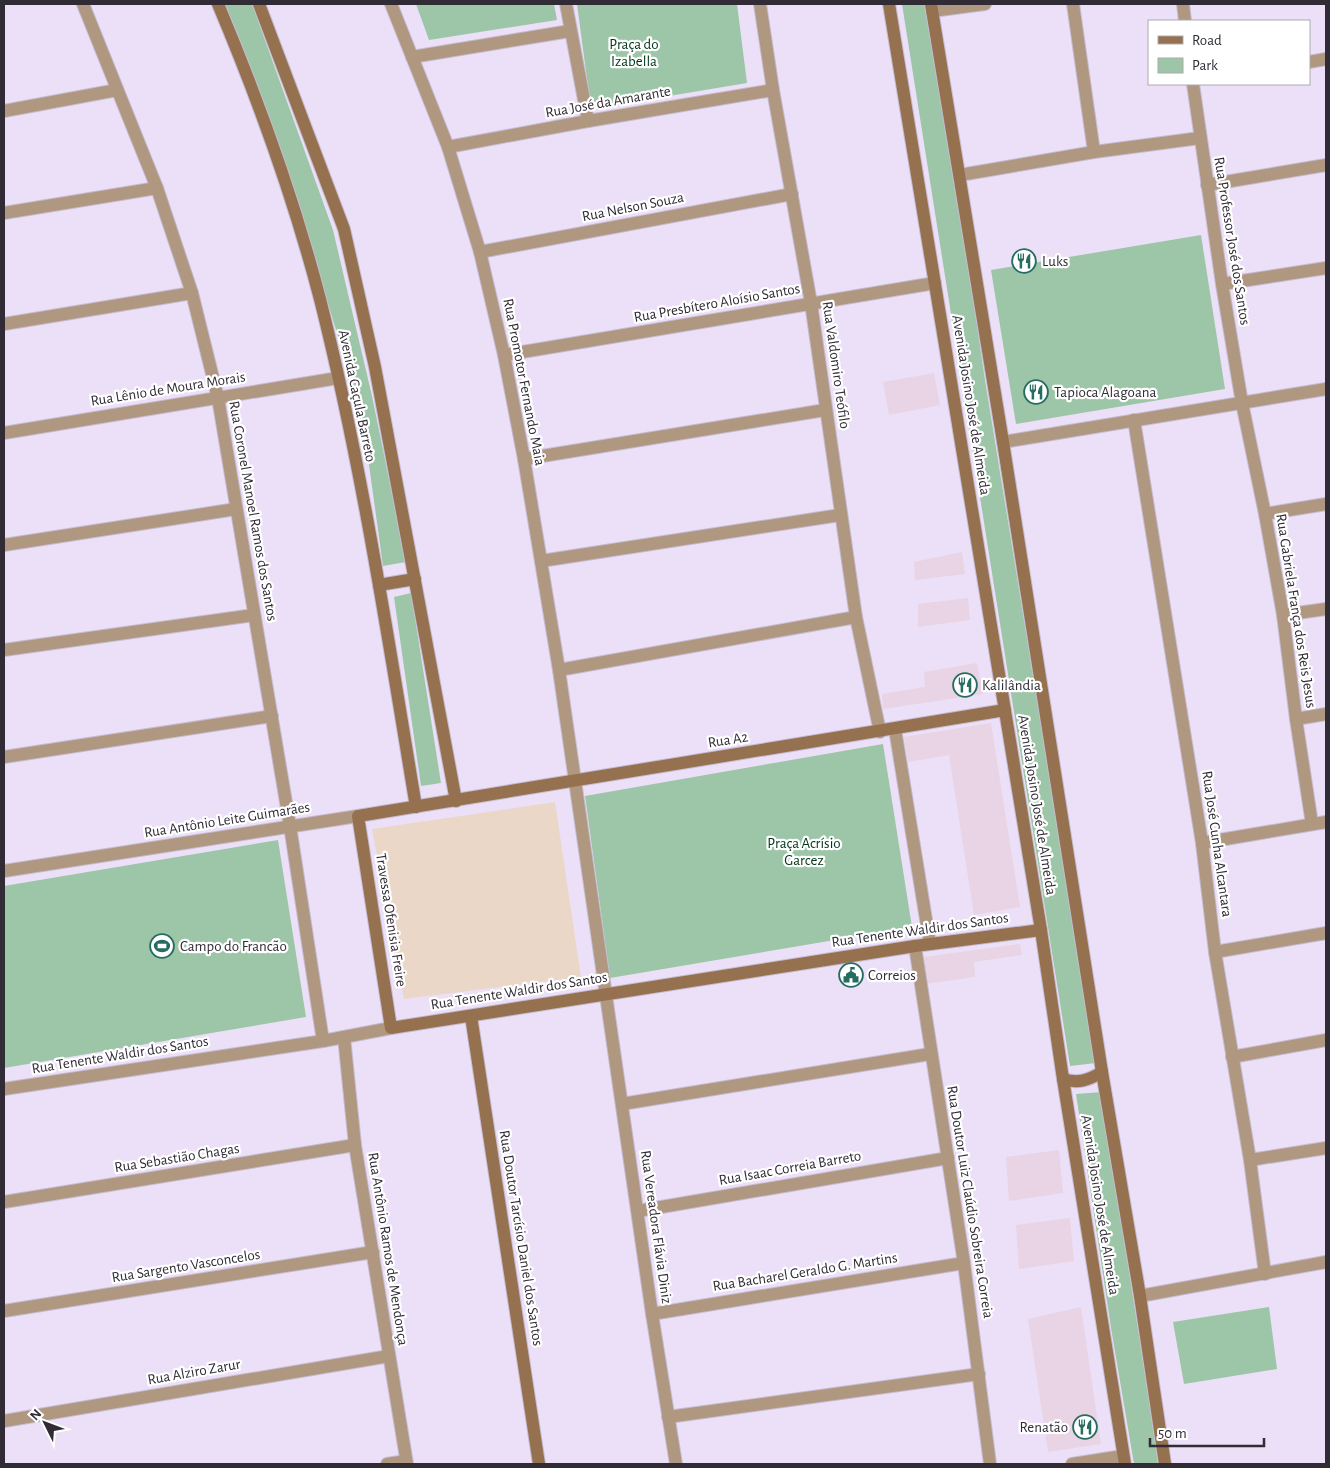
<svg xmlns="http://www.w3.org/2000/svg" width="1330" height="1468" viewBox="0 0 1330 1468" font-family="'Alegreya Sans',sans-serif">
<rect width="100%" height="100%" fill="#ebe0f8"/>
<g fill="#e8d4e4">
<polygon points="934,373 940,405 889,415 883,382"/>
<polygon points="962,552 965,574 915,580 914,562"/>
<polygon points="968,598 970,620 918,627 918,604"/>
<polygon points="977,663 983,694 883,709 882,694 925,687 924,672"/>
<polygon points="991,723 1020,907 974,915 949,755 908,762 904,737"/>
<polygon points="1020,944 1022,955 974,962 975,977 925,984 923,957"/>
<polygon points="1059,1150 1063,1193 1009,1201 1006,1157"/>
<polygon points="1070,1218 1074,1261 1019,1269 1016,1225"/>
<polygon points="1081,1307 1101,1444 1048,1452 1028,1319"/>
</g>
<polygon fill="#ebd7c8" points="555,802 581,977 404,999 372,829"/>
<g fill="#9cc6a7">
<polygon points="222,4 252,4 333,230 372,396 406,562 383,566 362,414 304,226"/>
<polygon points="416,4 554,4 557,20 429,40"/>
<polygon points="577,4 737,4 747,83 591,109"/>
<polygon points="902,4 926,4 963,229 985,380 1096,1063 1070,1066"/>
<polygon points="1201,235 1225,389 1016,424 991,270"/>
<polygon points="411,593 441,783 421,786 394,597"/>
<polygon points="883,744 912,927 610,978 585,796"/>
<polygon points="278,840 306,1017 4,1068 4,886"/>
<path d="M1102 1092C1119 1216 1141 1340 1158 1464H1134L1111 1328 1076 1094Z"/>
<polygon points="1269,1307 1277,1369 1184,1384 1173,1322"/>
</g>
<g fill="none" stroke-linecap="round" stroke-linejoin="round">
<g stroke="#c6bcd1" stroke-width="14">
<g id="street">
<polyline points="83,4 157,188 192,293 218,398 290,826 323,1041"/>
<polyline points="391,4 448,147 480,252 504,355 524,459 559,670 652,1314 676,1464"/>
<polyline points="566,4 588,121"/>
<polyline points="760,4 773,90 811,303 856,617 880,732"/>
<polyline points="1073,4 1094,152"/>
<polyline points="1183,4 1185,21"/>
<polyline points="932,11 985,4"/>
<polyline points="412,57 570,31"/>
<polyline points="1309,62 1326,59"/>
<polyline points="1193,84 1222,284 1242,403 1265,514 1283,615 1296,719 1312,824"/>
<polyline points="4,111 117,90"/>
<polyline points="448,147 588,121 773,90"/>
<polyline points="960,175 1094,152 1200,138"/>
<polyline points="1207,185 1326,165"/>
<polyline points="4,213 157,188"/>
<polyline points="480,252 792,194"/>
<polyline points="1222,284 1326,268"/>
<polyline points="4,324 192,293"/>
<polyline points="504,355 935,283"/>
<polyline points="1134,420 1202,843 1215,952 1250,1160 1265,1274"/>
<polyline points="4,433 338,378"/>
<polyline points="1003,442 1326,389"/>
<polyline points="524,459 825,410"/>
<polyline points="1265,514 1326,504"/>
<polyline points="4,545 236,509"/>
<polyline points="541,561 840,515"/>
<polyline points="1283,615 1326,609"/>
<polyline points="4,650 254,615"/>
<polyline points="559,670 856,617"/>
<polyline points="1296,719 1326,714"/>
<polyline points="895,729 930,944"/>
<polyline points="4,757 272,716"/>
<polyline points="1202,843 1326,822"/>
<polyline points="4,871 358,816"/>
<polyline points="915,946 964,1263 990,1464"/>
<polyline points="1215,952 1326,933"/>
<polyline points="344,1037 355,1145 407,1464"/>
<polyline points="1232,1057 1326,1040"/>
<polyline points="4,1089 323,1041 391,1028"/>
<polyline points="622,1104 930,1054"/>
<polyline points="1250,1160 1326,1148"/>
<polyline points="4,1202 355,1145"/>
<polyline points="638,1211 948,1158"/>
<polyline points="1140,1296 1326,1262"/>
<polyline points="4,1311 373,1252"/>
<polyline points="652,1314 964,1263"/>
<polyline points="668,1417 979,1374"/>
<polyline points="4,1421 389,1356"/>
<polyline points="387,1464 406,1461"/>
<polyline points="1072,1464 1123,1456"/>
</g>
</g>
<g stroke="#c6bcd1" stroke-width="14">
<g id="secondary">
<path d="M218 4C258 99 294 199 320 299 362 466 388 638 416 807"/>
<polyline points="259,4 344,229 375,367 456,801"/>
<polyline points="889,4 1041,930 1063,1079 1125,1464"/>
<polyline points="931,4 1003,442 1102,1072 1140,1296 1165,1464"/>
<polyline points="379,585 415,579"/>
<polyline points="1005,710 358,816 391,1028 915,946 1041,930"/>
<polyline points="471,1016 539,1464"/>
<path d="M1063 1079C1078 1084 1089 1080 1102 1072"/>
</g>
</g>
<use href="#street" stroke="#b09780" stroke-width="12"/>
<use href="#secondary" stroke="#95714f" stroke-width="12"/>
</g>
<defs>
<g id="restaurant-ring" transform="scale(1.25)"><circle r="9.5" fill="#fff" stroke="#276c60" stroke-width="1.5"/><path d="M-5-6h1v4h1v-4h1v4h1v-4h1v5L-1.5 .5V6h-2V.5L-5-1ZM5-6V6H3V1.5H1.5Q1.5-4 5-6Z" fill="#276c60"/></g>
<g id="stadium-ring" transform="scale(1.25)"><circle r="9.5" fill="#fff" stroke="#276c60" stroke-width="1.5"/><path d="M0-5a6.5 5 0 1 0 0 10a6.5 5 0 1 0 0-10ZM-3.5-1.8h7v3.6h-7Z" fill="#276c60"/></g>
<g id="civic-ring" transform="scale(1.25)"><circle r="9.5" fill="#fff" stroke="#276c60" stroke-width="1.5"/><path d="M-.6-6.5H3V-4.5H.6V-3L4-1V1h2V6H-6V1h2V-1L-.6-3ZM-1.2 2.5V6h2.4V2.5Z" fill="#276c60"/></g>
</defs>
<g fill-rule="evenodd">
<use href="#restaurant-ring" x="1024" y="261"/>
<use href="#restaurant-ring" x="1036" y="392"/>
<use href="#restaurant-ring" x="965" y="685"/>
<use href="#stadium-ring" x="162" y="946"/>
<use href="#civic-ring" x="851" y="975"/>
<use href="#restaurant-ring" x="1085" y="1427"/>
</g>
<g text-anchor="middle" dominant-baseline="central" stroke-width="4.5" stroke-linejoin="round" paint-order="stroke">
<g font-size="15" fill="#003618" stroke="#fff">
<text x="634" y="44">Praça do<tspan x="634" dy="17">Izabella</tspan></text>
<text x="804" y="843">Praça Acrísio<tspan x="804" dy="17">Garcez</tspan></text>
</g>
<g font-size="15" fill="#302b35" stroke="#fff">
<text transform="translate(608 102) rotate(-10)">Rua José da Amarante</text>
<text transform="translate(633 207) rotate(-11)">Rua Nelson Souza</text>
<text transform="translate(1232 241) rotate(81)">Rua Professor José dos Santos</text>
<text transform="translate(717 303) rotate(-10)">Rua Presbítero Aloísio Santos</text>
<text transform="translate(836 365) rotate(82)">Rua Valdomiro Teófilo</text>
<text transform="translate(524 382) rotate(79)">Rua Promotor Fernando Maia</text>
<text transform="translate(168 389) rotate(-9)">Rua Lênio de Moura Morais</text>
<text transform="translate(357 396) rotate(78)">Avenida Caçula Barreto</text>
<text transform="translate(971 405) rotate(81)">Avenida Josino José de Almeida</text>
<text transform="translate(253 511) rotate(80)">Rua Coronel Manoel Ramos dos Santos</text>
<text transform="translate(1296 611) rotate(81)">Rua Gabriela França dos Reis Jesus</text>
<text transform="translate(728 740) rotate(-9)">Rua A2</text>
<text transform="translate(1037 805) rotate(81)">Avenida Josino José de Almeida</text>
<text transform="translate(227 820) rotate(-9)">Rua Antônio Leite Guimarães</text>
<text transform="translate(1217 844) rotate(82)">Rua José Cunha Alcantara</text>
<text transform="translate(391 920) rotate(81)">Travessa Ofenisia Freire</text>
<text transform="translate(920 930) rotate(-8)">Rua Tenente Waldir dos Santos</text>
<text transform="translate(519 991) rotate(-9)">Rua Tenente Waldir dos Santos</text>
<text transform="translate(120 1055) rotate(-9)">Rua Tenente Waldir dos Santos</text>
<text transform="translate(177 1158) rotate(-9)">Rua Sebastião Chagas</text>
<text transform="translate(790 1168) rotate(-10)">Rua Isaac Correia Barreto</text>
<text transform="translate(970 1202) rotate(81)">Rua Doutor Luiz Claúdio Sobreira Correia</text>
<text transform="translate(1100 1205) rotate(81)">Avenida Josino José de Almeida</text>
<text transform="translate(656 1227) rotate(82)">Rua Vereadora Flávia Diniz</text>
<text transform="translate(521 1238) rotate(81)">Rua Doutor Tarcísio Daniel dos Santos</text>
<text transform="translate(388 1249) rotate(81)">Rua Antônio Ramos de Mendonça</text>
<text transform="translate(186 1266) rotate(-9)">Rua Sargento Vasconcelos</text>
<text transform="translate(805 1272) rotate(-9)">Rua Bacharel Geraldo G. Martins</text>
<text transform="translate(194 1372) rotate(-10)">Rua Alziro Zarur</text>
</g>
<g font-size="15" fill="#302b35" stroke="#fff" text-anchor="start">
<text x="1042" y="261">Luks</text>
<text x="1054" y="392">Tapioca Alagoana</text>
<text x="982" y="685">Kalilândia</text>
<text x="180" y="946">Campo do Francão</text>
<text x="868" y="975">Correios</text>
<text x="1068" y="1427" text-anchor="end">Renatão</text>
</g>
</g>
<rect width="1330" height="1468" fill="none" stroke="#302b35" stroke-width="10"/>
<rect x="1148" y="20" width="162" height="65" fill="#ffffff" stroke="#acaaae"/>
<rect x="1158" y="36" width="25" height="8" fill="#95714f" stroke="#acaaae"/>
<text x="1192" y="45" font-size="15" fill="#302b35">Road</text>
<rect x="1158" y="58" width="25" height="15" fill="#9cc6a7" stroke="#acaaae"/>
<text x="1192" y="70" font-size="15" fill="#302b35">Park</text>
<g transform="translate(45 1423) rotate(312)" stroke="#ffffff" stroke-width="4" paint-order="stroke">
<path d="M0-4L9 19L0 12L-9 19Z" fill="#302b35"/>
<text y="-8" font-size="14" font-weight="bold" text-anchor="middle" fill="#302b35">N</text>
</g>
<path d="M1150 1438v8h114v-8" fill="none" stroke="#302b35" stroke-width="2.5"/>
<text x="1158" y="1438" font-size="15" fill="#302b35" stroke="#ffffff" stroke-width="4" paint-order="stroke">50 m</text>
</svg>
